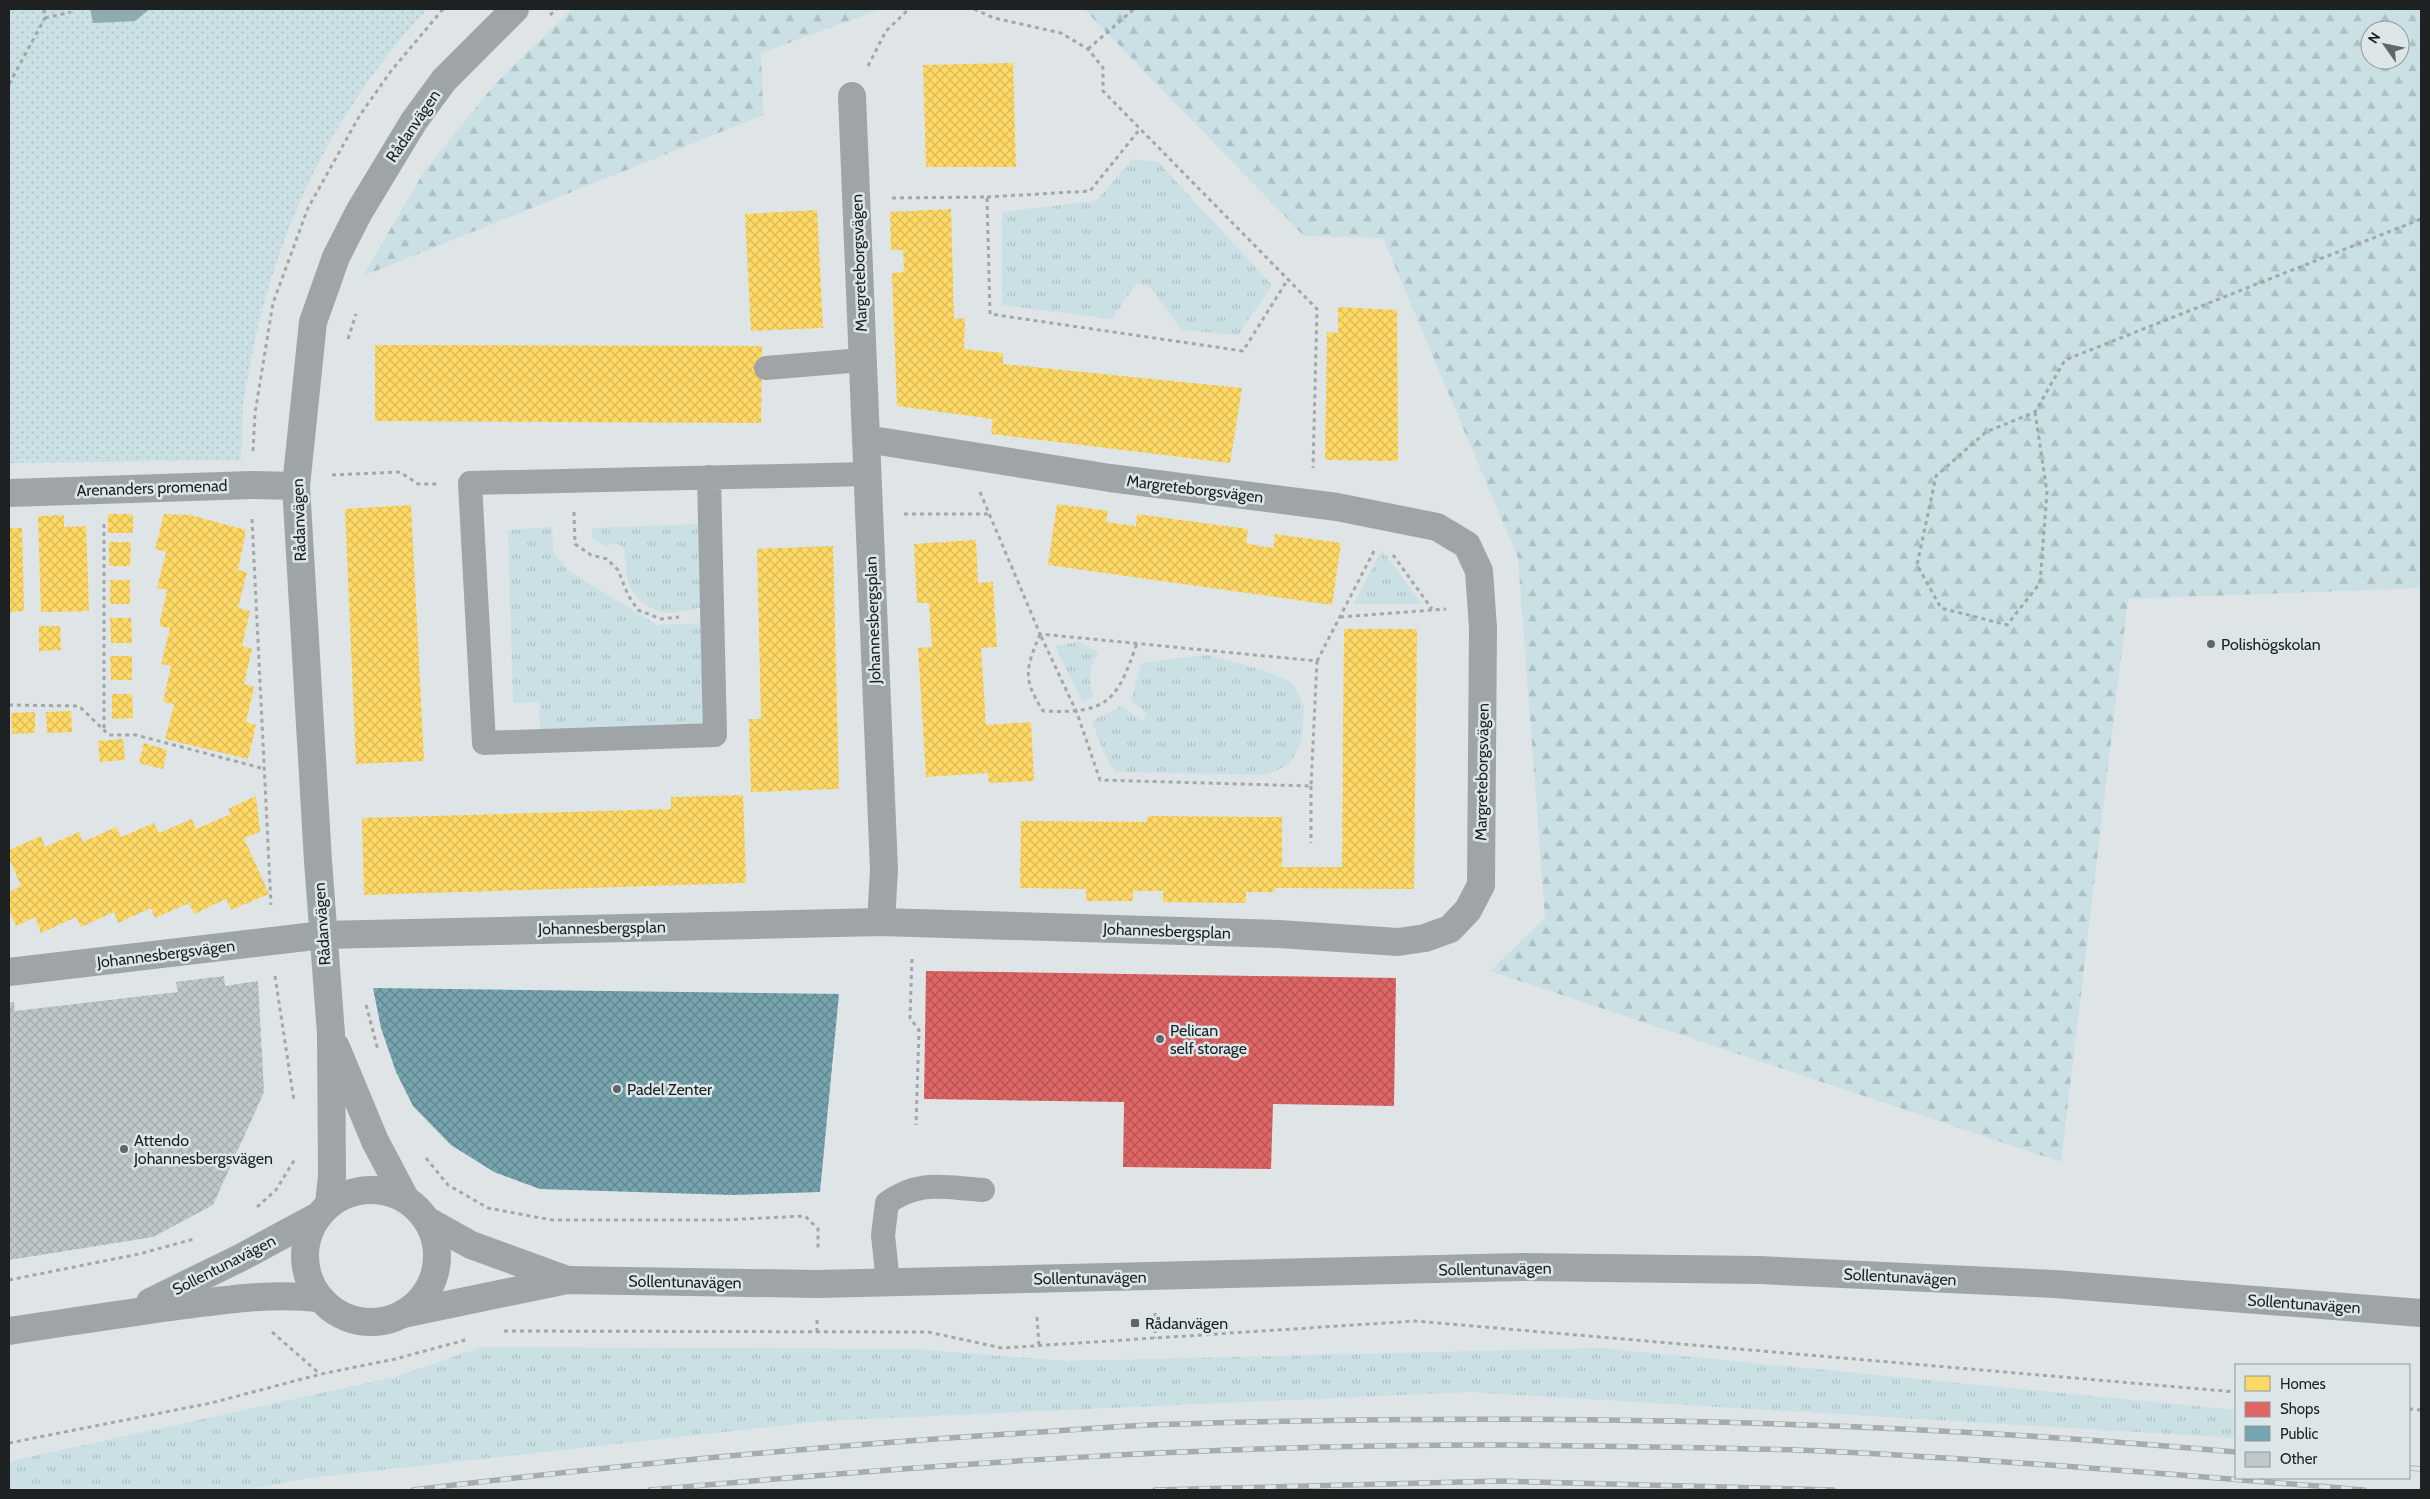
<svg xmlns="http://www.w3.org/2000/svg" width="2430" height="1499" viewBox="0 0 2430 1499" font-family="Cabin,sans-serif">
<defs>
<pattern id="grass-tufts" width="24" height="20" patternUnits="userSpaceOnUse" patternTransform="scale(1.25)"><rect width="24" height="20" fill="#cae0e5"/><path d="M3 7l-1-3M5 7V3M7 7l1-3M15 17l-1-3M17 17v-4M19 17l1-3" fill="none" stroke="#adc0c4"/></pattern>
<pattern id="forest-firs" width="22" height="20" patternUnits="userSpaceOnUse" patternTransform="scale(1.25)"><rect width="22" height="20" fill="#cae0e5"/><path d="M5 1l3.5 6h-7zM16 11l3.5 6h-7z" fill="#adc0c4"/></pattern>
<pattern id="park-dots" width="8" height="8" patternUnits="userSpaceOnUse" patternTransform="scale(1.25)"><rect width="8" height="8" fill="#cae0e5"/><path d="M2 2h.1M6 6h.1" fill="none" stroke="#adc0c4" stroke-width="1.8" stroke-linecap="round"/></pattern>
<pattern id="homes-cross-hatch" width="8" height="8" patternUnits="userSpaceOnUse" patternTransform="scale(1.25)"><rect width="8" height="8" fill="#ffd966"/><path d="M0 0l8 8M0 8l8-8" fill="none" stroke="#daba58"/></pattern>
<pattern id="shops-cross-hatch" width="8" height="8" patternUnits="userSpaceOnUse" patternTransform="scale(1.25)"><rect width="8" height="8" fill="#e06666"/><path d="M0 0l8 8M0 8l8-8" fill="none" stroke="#b55454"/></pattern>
<pattern id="public-cross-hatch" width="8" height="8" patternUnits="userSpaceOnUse" patternTransform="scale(1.25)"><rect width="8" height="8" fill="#76a5af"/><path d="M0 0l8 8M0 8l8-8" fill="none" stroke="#60868e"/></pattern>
<pattern id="building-cross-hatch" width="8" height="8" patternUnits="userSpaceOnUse" patternTransform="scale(1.25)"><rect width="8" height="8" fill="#bec8ca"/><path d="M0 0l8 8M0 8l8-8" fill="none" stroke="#a3acad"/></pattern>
</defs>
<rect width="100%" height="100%" fill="#dfe5e6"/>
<g fill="url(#grass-tufts)">
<polygon points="1132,159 1158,162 1272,285 1238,335 1182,330 1148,285 1136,284 1112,319 1002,305 1002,212 1096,201"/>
<path d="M700 524 703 607C678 612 662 619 641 601 637 597 631 590 629 585 625 574 627 559 623 547L616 543 606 546 592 539V528Z"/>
<polygon points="552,527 553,551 569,571 657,625 703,623 706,727 540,734 539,702 513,703 508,530"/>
<polygon points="1382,549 1382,550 1422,604 1354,604"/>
<path d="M1079 642 1099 653C1087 668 1088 679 1094 696L1083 703 1055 646Z"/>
<polygon points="1207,655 1270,672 1293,684 1304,706 1302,740 1290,764 1266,775 1115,772 1105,755 1092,721 1122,706 1143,721 1147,714 1131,700 1141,663"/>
<polygon points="481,1347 915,1349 1066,1361 1601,1348 2236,1410 2236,1438 1468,1392 822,1421 310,1478 245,1490 9,1490 9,1463 20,1459 395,1377"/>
</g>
<g fill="url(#forest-firs)" fill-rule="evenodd">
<polygon points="572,9 881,9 761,53 763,115 363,276 425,170 494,85"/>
<path d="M1084 9H2421V588L2128 599 2061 1162 1490 971 1545 918 1518 558 1383 238 1304 236ZM2370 30H2400V60H2370Z"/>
</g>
<path fill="url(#park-dots)" d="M9 9H427C340 102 282 216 255 340 251 361 246 383 243 404 242 422 242 441 241 460L9 463Z"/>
<polygon fill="#8eabb2" points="90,9 150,9 135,21 93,23"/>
<g fill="url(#homes-cross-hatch)">
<polygon points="1013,63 1016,167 926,167 923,65"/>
<polygon points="951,209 954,319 965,318 964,349 1003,353 1003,364 1242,388 1230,463 991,434 993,419 897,406 892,273 904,272 903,250 891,250 890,212"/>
<polygon points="817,210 823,328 751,331 745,214"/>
<polygon points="1338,307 1397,310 1398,461 1325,460 1327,332 1338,333"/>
<polygon points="375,345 762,346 761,423 375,421"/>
<polygon points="1057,504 1108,511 1106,522 1136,526 1137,514 1248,529 1246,543 1260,546 1273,548 1275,534 1341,543 1332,605 1048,565"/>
<polygon points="411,505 424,761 356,764 345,509"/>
<rect x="108" y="514" width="25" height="19"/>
<polygon points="164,514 190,515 246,530 238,570 247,572 238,608 250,611 242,646 252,649 244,684 254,687 246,722 256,725 248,759 165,739 174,704 163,702 171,666 161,664 170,628 159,626 167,590 157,588 166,552 155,549"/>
<polygon points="64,515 64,527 86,526 89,611 41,612 38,516"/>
<polygon points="9,528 22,528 24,611 9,612"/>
<polygon points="976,540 978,583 993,582 997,647 981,648 986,725 1031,722 1034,781 989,783 988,773 926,777 918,648 932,647 929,603 917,603 914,544"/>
<polygon points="109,542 131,542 130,566 109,566"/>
<polygon points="833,546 839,789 751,792 749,719 761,719 757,549"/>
<rect x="110" y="580" width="20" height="24"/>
<polygon points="110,618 131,618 132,643 111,643"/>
<polygon points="39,626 60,626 61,650 39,651"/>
<polygon points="1344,629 1417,629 1414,889 1275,888 1274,892 1246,892 1246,903 1238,903 1163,902 1163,891 1133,891 1133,901 1086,901 1086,889 1020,888 1021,821 1147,822 1148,816 1282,817 1282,867 1342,867"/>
<polygon points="110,656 132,656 132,680 111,680"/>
<polygon points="112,694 132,694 133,718 112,719"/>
<polygon points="71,711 72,732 47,733 46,712"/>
<polygon points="35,712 35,733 12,734 11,713"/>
<polygon points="123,739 125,760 100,762 98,741"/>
<polygon points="144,743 167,750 163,769 139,763"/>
<polygon points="743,795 746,883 364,895 362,818 671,809 671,797"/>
<polygon points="256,796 260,832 244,838 269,894 231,910 226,899 194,914 189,903 155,918 151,908 118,923 114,912 81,927 76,917 41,933 35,917 16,926 9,910 9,892 21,886 9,858 9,850 41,836 45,847 79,832 83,842 116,827 121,837 154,823 159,833 192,819 196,829 231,814 228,809"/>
</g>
<polygon fill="url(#shops-cross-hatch)" points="926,971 1396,978 1394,1106 1273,1104 1271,1169 1123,1167 1124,1102 924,1099"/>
<polygon fill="url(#public-cross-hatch)" points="373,988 839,994 820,1192 732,1195 540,1189 494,1172 451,1145 413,1106 396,1072 381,1028"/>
<polygon fill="url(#building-cross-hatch)" points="224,976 225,986 258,981 264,1092 213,1205 153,1237 9,1260 9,1003 14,1002 15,1011 178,992 176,982"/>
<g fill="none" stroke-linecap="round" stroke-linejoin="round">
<g stroke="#a3a7a8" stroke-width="3" stroke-dasharray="4 4" stroke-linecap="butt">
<polyline points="974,9 994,18 1061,33 1088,49 1103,68 1103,91 1317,309 1313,468"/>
<polyline points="550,15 557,9"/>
<polyline points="45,18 71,12"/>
<polyline points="1088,49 1134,9"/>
<polyline points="868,66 886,31 909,9"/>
<polyline points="9,84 45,18 44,9"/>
<polyline points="987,197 1090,191 1140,129"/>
<polyline points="892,198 987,197 990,314 1243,351 1288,279"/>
<polyline points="348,339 356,314"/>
<polyline points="2035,412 2047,492 2040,583 2007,625 1941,608 1917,565 1936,476 1986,432 2035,412 2065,360 2421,219"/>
<polyline points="253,451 255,413 273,303 308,208 360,115 391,71 443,9"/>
<polyline points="332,475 400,472 418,484 437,484"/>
<polyline points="980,492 1040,634 1317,661 1311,786 1100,780 1077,713 1040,634"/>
<polyline points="574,512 575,544 591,555 607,559 618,570 628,595 638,610 661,619 679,617"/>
<polyline points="904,514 989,514"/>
<polyline points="252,519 271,905"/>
<polyline points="1393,555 1432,609"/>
<polyline points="1340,617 1446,609"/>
<path d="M1040 634C1026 669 1022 678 1043 711 1107 714 1117 702 1137 643"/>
<polyline points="1317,661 1374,551"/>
<polyline points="9,705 79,706 109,735 136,735 265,769"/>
<polyline points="104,728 104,524"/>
<polyline points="1311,786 1311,843"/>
<polyline points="912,959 910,1018 919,1030 916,1125"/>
<polyline points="275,976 294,1101"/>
<polyline points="366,1005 378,1050"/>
<polyline points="426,1158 448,1185 488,1208 552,1220 723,1220 805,1216 818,1229 818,1249"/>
<polyline points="257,1207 276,1190 295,1159"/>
<polyline points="9,1280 139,1254 194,1239"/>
<polyline points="1155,1313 1155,1338"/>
<polyline points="1037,1317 1039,1346"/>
<polyline points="504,1331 928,1332 1002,1348 1415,1321 2236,1392"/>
<polyline points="272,1332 320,1374"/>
<polyline points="817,1332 817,1317"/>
<polyline points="2409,1409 2421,1410"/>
<polyline points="9,1443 211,1403 321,1374 395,1359 469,1339"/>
</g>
<g stroke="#9fa5a6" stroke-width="24">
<polyline points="766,368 862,360"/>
<polyline points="709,477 715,735 484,743 470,483 867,474"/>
<path d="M888 1282 883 1235 887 1203C921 1179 945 1188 983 1190"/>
</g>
<g stroke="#9fa5a6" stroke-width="28">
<polyline points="866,439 884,870 881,922"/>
<polyline points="9,493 252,485 296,486"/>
<polyline points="9,972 323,935 881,922 1279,934 1398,942 1425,938 1450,929 1468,910 1481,885 1483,628 1479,571 1467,545 1437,527 1337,507 1110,478 866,439 852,96"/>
<polyline points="336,1047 375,1141 405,1198"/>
<polyline points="329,1204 332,1176 331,1034 318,861 296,486 313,322 336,257 359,212 414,121 444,80 515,9"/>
</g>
<g stroke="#9fa5a6" stroke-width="28">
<circle cx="371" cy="1256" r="66"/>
<polyline points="428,1221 471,1245 567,1280"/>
<polyline points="150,1302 242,1257 318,1216"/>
<polyline points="403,1314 567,1280 817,1284 1521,1267 1759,1270 2055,1284 2421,1313"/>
<path d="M9 1331C68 1322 127 1313 186 1305 231 1299 274 1293 319 1298"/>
</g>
<g stroke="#a6abac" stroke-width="5.5">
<g id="rail">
<polyline points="2409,1468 2421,1469"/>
<path d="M413 1490C610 1466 808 1447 1007 1434 1065 1431 1123 1425 1181 1424 1532 1413 1886 1420 2236 1452"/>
<path d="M650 1490C934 1464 1218 1444 1503 1445 1609 1446 1716 1447 1822 1451 2003 1460 2183 1475 2364 1490"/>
<polyline points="1155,1490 1500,1481 1833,1490"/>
</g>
</g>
<use href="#rail" stroke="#dce6e9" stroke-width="4" stroke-dasharray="11" stroke-linecap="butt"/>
</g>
<g fill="#616667" stroke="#dce6e9" stroke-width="2">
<circle cx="2211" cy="644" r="5"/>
<circle cx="1160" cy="1039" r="5"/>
<circle cx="617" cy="1089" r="5"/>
<circle cx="124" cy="1149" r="5"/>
<rect x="1130" y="1318" width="10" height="10" rx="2.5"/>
</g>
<g text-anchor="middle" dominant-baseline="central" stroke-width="5" stroke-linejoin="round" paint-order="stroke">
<g font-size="16" fill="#1d2122" stroke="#dce6e9">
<text transform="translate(413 126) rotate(-56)">Rådanvägen</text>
<text transform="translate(859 263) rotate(-92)">Margreteborgsvägen</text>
<text transform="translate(152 488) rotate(-2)">Arenanders promenad</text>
<text transform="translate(1195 489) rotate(7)">Margreteborgsvägen</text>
<text transform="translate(299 520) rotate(-92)">Rådanvägen</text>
<text transform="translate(873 620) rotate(-92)">Johannesbergsplan</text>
<text transform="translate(1482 772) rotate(-89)">Margreteborgsvägen</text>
<text transform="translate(322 924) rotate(-94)">Rådanvägen</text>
<text transform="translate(602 928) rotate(-1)">Johannesbergsplan</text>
<text transform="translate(1167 931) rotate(2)">Johannesbergsplan</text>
<text transform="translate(166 954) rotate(-7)">Johannesbergsvägen</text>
<text transform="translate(224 1265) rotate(-27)">Sollentunavägen</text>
<text transform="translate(1495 1269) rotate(-1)">Sollentunavägen</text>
<text transform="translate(1900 1277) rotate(3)">Sollentunavägen</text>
<text transform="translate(1090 1278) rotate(-1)">Sollentunavägen</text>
<text transform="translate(685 1282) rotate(1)">Sollentunavägen</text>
<text transform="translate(2304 1304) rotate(4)">Sollentunavägen</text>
</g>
<g font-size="16" fill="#1d2122" stroke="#dce6e9" text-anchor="start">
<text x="2221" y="644">Polishögskolan</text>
<text x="1170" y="1030">Pelican<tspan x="1170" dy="18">self storage</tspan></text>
<text x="627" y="1089">Padel Zenter</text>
<text x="134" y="1140">Attendo<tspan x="134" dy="18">Johannesbergsvägen</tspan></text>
<text x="1145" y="1323">Rådanvägen</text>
</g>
</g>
<rect width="2430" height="1499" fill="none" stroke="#1d2122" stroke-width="20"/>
<rect x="2235" y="1364" width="175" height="115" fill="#dce6e9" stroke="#909799"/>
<rect x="2245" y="1376" width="25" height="15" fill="#ffd966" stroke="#909799"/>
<text x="2280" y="1389" font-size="15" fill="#1d2122">Homes</text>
<rect x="2245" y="1402" width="25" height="15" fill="#e06666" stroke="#909799"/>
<text x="2280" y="1414" font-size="15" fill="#1d2122">Shops</text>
<rect x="2245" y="1426" width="25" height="15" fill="#76a5af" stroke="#909799"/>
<text x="2280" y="1439" font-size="15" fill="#1d2122">Public</text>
<rect x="2245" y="1452" width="25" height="15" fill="#bec8ca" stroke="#909799"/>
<text x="2280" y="1464" font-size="15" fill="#1d2122">Other</text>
<g transform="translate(2385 45) rotate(303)"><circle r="24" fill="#dce6e9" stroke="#909799"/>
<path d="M0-4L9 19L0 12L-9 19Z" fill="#616667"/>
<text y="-8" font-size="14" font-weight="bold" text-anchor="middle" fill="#1d2122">N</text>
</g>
</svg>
